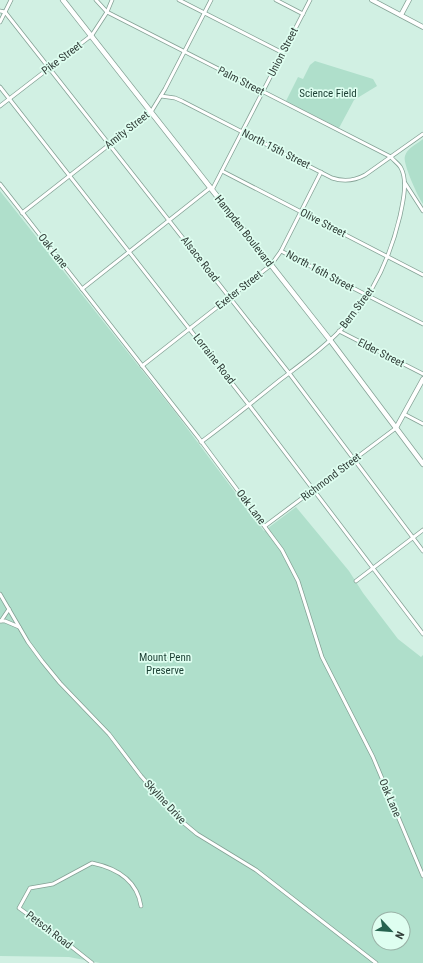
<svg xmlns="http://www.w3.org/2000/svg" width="423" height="963" viewBox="0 0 423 963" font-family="'Roboto Condensed',sans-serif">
<rect width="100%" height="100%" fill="#d1f0e3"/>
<g fill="#afdfcb" fill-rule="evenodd">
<polygon points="315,61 373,79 377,86 354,100 339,128 286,101 298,77 303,79 310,65"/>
<path d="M423 139V204C418 197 402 162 405 156 407 148 417 144 423 139Z"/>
<path d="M0 191 175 412 264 531 296 507 349 571 363 593 398 639 421 657 423 655V963H100L69 957 0 956ZM379 919H403V943H379Z"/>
</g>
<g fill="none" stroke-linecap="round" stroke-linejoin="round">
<g stroke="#84a195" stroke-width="4.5">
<g id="minor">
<path d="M96 0 107 12 391 157C394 161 399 164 401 168 408 181 403 202 400 216 391 254 375 291 349 321 329 344 304 362 280 380 254 401 228 422 201 442"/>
<polyline points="179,0 283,53"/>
<polyline points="276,0 303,14"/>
<polyline points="0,11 5,12 289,373 423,551"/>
<polyline points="0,22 11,0"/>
<polyline points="0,87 249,405 423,634"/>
<path d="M161 96 175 98 182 101 332 178C344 182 354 181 365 175L423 134"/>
<polyline points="0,106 92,35 107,12 112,0"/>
<polyline points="222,171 423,275"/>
<polyline points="405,183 423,211"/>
<polyline points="0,184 198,437 282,550 298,581 322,657 373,757 423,876"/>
<polyline points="212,190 310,0"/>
<polyline points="22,213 151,112 165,89 211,0"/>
<polyline points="281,251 423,324"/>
<polyline points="82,289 210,188"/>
<polyline points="339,331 423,374"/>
<polyline points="142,366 271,265 281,251 321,172"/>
<polyline points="404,414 423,424"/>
<polyline points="265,526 396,428"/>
<polyline points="356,581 423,530"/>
<polyline points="0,594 28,642 42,661 60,683 109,734 141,776 179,819 197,834 256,870 376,963"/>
<polyline points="0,621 5,621 19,627"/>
<polyline points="1,621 9,609"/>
<path d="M92 963 63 940 19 908 30 888 53 884 92 863C116 868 137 880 141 906"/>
</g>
</g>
<g stroke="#84a195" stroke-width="5.5">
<g id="tertiary">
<polyline points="372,0 423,27"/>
<polyline points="401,15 409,0"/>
<polyline points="396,428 423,379"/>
</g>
</g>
<g stroke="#84a195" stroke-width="6">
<polyline id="secondary" points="63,0 330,340 423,464"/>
</g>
<use href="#minor" stroke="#fff" stroke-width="3"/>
<use href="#tertiary" stroke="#fff" stroke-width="4"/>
<use href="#secondary" stroke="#fff" stroke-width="4.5"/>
</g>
<g text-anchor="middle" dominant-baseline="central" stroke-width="3.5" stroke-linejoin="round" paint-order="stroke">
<g font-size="11" fill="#313d38" stroke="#defef0">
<text transform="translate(283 52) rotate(-63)">Union Street</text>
<text transform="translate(62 58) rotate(-37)">Pike Street</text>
<text transform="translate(241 81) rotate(27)">Palm Street</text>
<text transform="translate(127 130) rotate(-38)">Amity Street</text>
<text transform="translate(276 149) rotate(27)">North 15th Street</text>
<text transform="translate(323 223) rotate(27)">Olive Street</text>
<text transform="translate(244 231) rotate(52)">Hampden Boulevard</text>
<text transform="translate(53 251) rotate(52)">Oak Lane</text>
<text transform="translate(200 259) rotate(52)">Alsace Road</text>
<text transform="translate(320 271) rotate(28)">North 16th Street</text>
<text transform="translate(239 290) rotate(-38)">Exeter Street</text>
<text transform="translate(357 308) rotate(-53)">Bern Street</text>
<text transform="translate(381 353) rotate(27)">Elder Street</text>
<text transform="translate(214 359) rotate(52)">Lorraine Road</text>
<text transform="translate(331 477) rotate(-37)">Richmond Street</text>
<text transform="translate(251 507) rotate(53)">Oak Lane</text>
<text transform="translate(390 798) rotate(67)">Oak Lane</text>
<text transform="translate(165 802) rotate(47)">Skyline Drive</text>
<text transform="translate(49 930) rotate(37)">Petsch Road</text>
</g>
<g font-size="11" fill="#1b3f33" stroke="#defef0">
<text x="328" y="93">Science Field</text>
<text x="165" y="657">Mount Penn<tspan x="165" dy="13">Preserve</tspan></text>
</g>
</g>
<g transform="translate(391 931) rotate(116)"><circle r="19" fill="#defef0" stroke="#99b1a6"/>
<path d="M0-3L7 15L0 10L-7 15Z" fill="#26634f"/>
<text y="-6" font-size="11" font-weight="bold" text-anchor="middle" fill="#313d38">N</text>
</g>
</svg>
